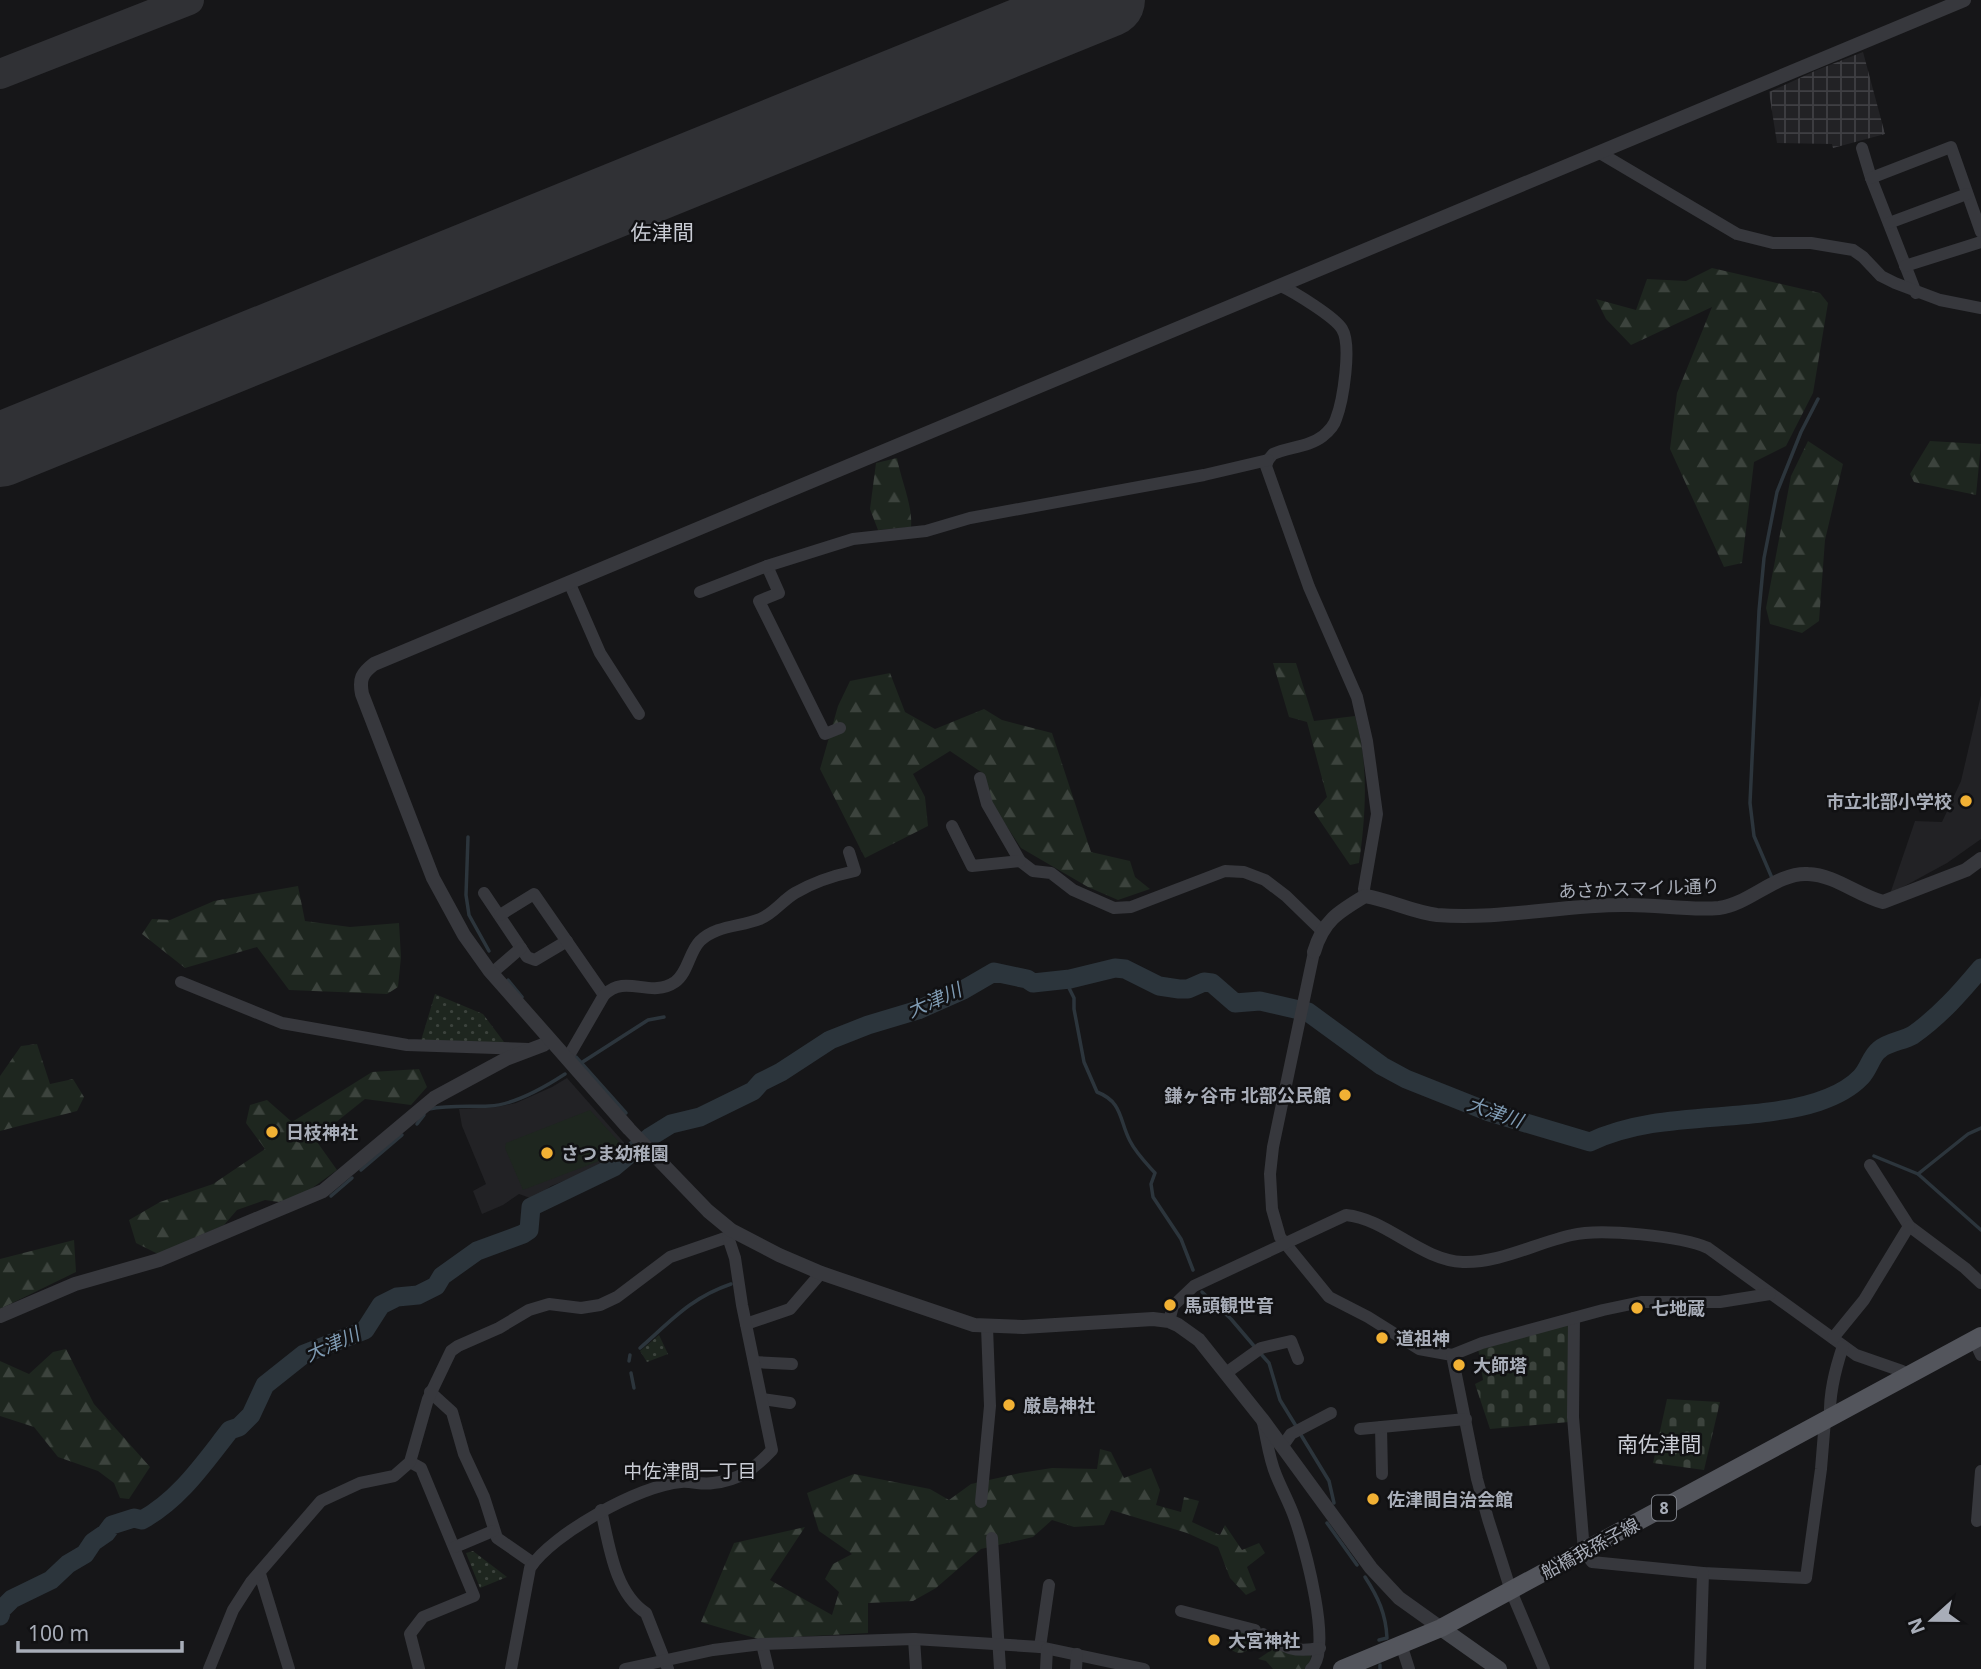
<svg xmlns="http://www.w3.org/2000/svg" width="1981" height="1669" viewBox="0 0 1981 1669" font-family="'Noto Sans','Noto Sans JP',sans-serif">
<defs>
<pattern id="industrial-grid" width="8" height="8" patternUnits="userSpaceOnUse" patternTransform="scale(1.75)"><rect width="8" height="8" fill="#222225"/><path d="M0 4h8M4 0v8" fill="none" stroke="#3f3f43"/></pattern>
<pattern id="forest-firs" width="22" height="20" patternUnits="userSpaceOnUse" patternTransform="scale(1.75)"><rect width="22" height="20" fill="#1e261f"/><path d="M5 1l3.5 6h-7zM16 11l3.5 6h-7z" fill="#3c433d"/></pattern>
<pattern id="cemetery-stones" width="16" height="16" patternUnits="userSpaceOnUse" patternTransform="scale(1.75)"><rect width="16" height="16" fill="#1e261f"/><path d="M2 7V4a2 2 0 0 1 4 0v3zM10 15v-3a2 2 0 0 1 4 0v3z" fill="#3c433d"/></pattern>
<pattern id="park-dots" width="8" height="8" patternUnits="userSpaceOnUse" patternTransform="scale(1.75)"><rect width="8" height="8" fill="#1e261f"/><path d="M2 2h.1M6 6h.1" fill="none" stroke="#3c433d" stroke-width="1.8" stroke-linecap="round"/></pattern>
</defs>
<rect width="100%" height="100%" fill="#161618"/>
<g fill="#222225">
<polygon points="1981,695 1981,839 1947,863 1890,894 1915,821 1942,822 1961,781"/>
<polygon points="567,1078 627,1146 616,1160 551,1186 533,1199 519,1194 503,1205 482,1214 473,1191 486,1184 462,1126 459,1109 497,1107 516,1103 552,1087"/>
</g>
<polygon fill="url(#industrial-grid)" points="1863,52 1885,134 1833,148 1832,144 1777,143 1769,92 1817,70"/>
<polygon fill="#1e261f" points="590,1110 622,1145 612,1156 523,1190 505,1148 506,1143"/>
<g fill="url(#forest-firs)">
<polygon points="1712,268 1820,293 1828,303 1813,393 1786,446 1754,462 1742,563 1724,567 1670,449 1677,393 1712,307 1631,345 1606,319 1596,299 1636,310 1647,279 1686,281"/>
<polygon points="1808,441 1843,464 1825,540 1819,621 1802,633 1770,624 1766,608 1791,476"/>
<polygon points="1930,441 1981,444 1976,495 1914,482 1910,474"/>
<path d="M897 458C901 480 913 506 911 527L878 530 870 509 876 463Z"/>
<path d="M1273 663H1296L1314 721 1355 716C1369 762 1366 815 1359 863L1350 865 1314 812 1327 797 1307 722 1289 717Z"/>
<polygon points="890,673 905,712 935,729 984,709 1002,720 1052,733 1091,852 1130,861 1135,877 1150,889 1118,900 1088,887 1021,848 992,804 984,774 950,751 913,774 925,797 928,826 865,858 820,769 838,706 850,681"/>
<polygon points="298,886 305,921 350,927 399,923 401,957 398,987 387,994 289,990 257,947 185,968 142,934 152,919 170,920 214,901"/>
<polygon points="37,1044 50,1084 73,1079 84,1097 77,1111 0,1131 0,1076 21,1046"/>
<polygon points="419,1069 427,1087 411,1105 365,1099 315,1139 337,1170 304,1194 279,1202 265,1200 237,1210 224,1225 158,1254 136,1243 129,1220 160,1202 213,1184 265,1149 246,1123 250,1105 267,1100 292,1122 372,1072"/>
<polygon points="74,1240 76,1272 0,1309 0,1259"/>
<polygon points="66,1349 94,1404 150,1467 129,1499 120,1498 114,1483 98,1471 58,1457 34,1427 0,1416 0,1361 29,1374 53,1352"/>
<polygon points="1100,1449 1111,1452 1124,1478 1151,1468 1160,1490 1156,1505 1181,1512 1184,1497 1199,1501 1192,1522 1220,1535 1225,1525 1242,1550 1259,1543 1265,1553 1247,1567 1256,1590 1246,1595 1230,1578 1218,1547 1187,1533 1111,1510 1104,1525 1074,1527 1052,1520 1033,1537 981,1549 936,1588 913,1601 868,1603 868,1633 758,1639 701,1622 734,1543 805,1527 770,1580 832,1615 839,1592 825,1579 833,1564 852,1554 819,1531 807,1493 854,1474 930,1489 949,1500 971,1484 1020,1473 1052,1468 1097,1469"/>
<path d="M1239 1630C1267 1637 1279 1658 1311 1655L1310 1666 1305 1669H1273L1266 1661 1258 1659 1270 1651 1266 1646C1263 1647 1259 1646 1255 1648 1241 1652 1241 1657 1227 1647L1232 1636Z"/>
</g>
<g fill="url(#cemetery-stones)">
<polygon points="1570,1324 1569,1422 1490,1429 1475,1384 1483,1380 1478,1348"/>
<polygon points="1667,1399 1720,1402 1704,1470 1653,1463"/>
</g>
<g fill="url(#park-dots)">
<polygon points="435,994 483,1014 507,1046 420,1044"/>
<polygon points="659,1335 668,1354 647,1362 640,1351"/>
<polygon points="473,1551 507,1577 480,1588 466,1553"/>
</g>
<g fill="none" stroke-linecap="round" stroke-linejoin="round">
<g stroke="#2c353c" stroke-width="3.5">
<polyline points="468,837 466,895 469,915 489,951"/>
<polyline points="1772,878 1754,836 1750,803 1759,611 1764,558 1777,492 1801,432 1818,399"/>
<path d="M1064 978 1074 998V1009L1084 1062 1097 1092C1123 1102 1119 1120 1130 1141 1136 1153 1146 1163 1155 1173L1151 1184 1153 1197 1181 1239 1193 1270"/>
<polyline points="508,980 522,997"/>
<polyline points="576,1057 626,1113"/>
<polyline points="581,1063 648,1020 664,1017"/>
<path d="M429 1109C449 1105 469 1107 489 1106 513 1105 545 1087 565 1074"/>
<polyline points="417,1124 424,1115"/>
<polyline points="1874,1156 1918,1174 1981,1230"/>
<polyline points="361,1170 402,1135"/>
<polyline points="1918,1174 1968,1134 1981,1128"/>
<polyline points="331,1196 352,1178"/>
<polyline points="1202,1292 1231,1319 1254,1346"/>
<path d="M640 1348C671 1321 690 1298 731 1284"/>
<polyline points="1260,1353 1269,1363 1280,1400 1296,1426"/>
<polyline points="629,1361 630,1355"/>
<polyline points="631,1373 634,1388"/>
<polyline points="1301,1435 1329,1481 1334,1503"/>
<polyline points="1327,1523 1357,1565"/>
<path d="M1365 1577C1378 1597 1386 1614 1387 1638L1379 1640"/>
<polyline points="1380,1665 1380,1669"/>
</g>
<path stroke="#2c353c" stroke-width="19" d="M0 1616 2 1609 12 1599 51 1580 68 1564 85 1554 93 1542 106 1533 112 1525 134 1518 142 1520C180 1499 204 1463 230 1430L239 1427 251 1415 265 1385 304 1354 365 1330 381 1305 397 1297 418 1295 436 1286 442 1276 477 1251 523 1234 529 1230 531 1207 614 1167 650 1137 671 1124 700 1117 753 1091 761 1082 781 1072 830 1040 868 1025 918 1010 963 990 994 972 1027 979 1033 983 1070 979 1115 968 1125 969 1159 986 1179 989H1188L1204 982 1212 983 1235 1003 1260 1001 1308 1012 1382 1066 1406 1079 1489 1112 1590 1142C1644 1116 1710 1120 1769 1112 1800 1108 1839 1100 1861 1077 1869 1069 1871 1056 1879 1050 1887 1042 1903 1041 1913 1035 1940 1016 1960 993 1981 968"/>
<g stroke="#303135" stroke-width="30">
<polyline points="1037,0 1046,25"/>
<polyline points="0,74 189,0"/>
</g>
<polyline stroke="#303135" stroke-width="74" points="0,450 1108,0"/>
<g stroke="#37383d" stroke-width="12">
<polyline points="1862,148 1871,178 1916,293"/>
<polyline points="1600,153 1737,234 1773,243 1811,243 1853,250 1863,257 1881,276 1895,283 1940,300 1981,308"/>
<polyline points="1871,178 1951,147 1981,232"/>
<polyline points="1889,223 1967,194"/>
<polyline points="1905,266 1981,242"/>
<path d="M1281 286C1294 292 1335 317 1342 329 1352 345 1343 401 1336 419 1334 426 1329 431 1323 436 1309 447 1289 447 1273 454L1268 460 1266 466 1309 587 1357 697 1367 741 1377 814 1364 889 1365 896"/>
<polyline points="767,566 779,593 759,601 825,734 840,728"/>
<polyline points="569,582 600,653 639,714"/>
<polyline points="700,592 767,566 853,539 926,531 970,518 1204,475 1268,460"/>
<polyline points="980,778 987,804 1020,861 1033,871 1051,873 1073,890 1114,908 1131,907 1225,871 1244,872 1265,880 1286,896 1321,930"/>
<polyline points="952,826 972,866 1020,861"/>
<polyline points="484,893 527,957 535,960 567,941"/>
<polyline points="500,915 534,894 604,995"/>
<polyline points="1314,952 1273,1147 1270,1174 1272,1209 1280,1237 1329,1297 1368,1317 1419,1349 1452,1355 1477,1479 1488,1519 1511,1591 1544,1669"/>
<polyline points="492,973 521,948"/>
<polyline points="181,982 282,1023 407,1045 529,1049"/>
<path d="M567 1059 604 995C626 973 650 999 675 982 688 973 689 952 700 941 717 925 740 927 760 919 773 914 783 900 795 893 812 883 836 875 855 871L849 852"/>
<polyline points="1870,1165 1909,1226 1965,1268 1981,1283"/>
<polyline points="1574,1318 1573,1417 1584,1551 1592,1562 1703,1573 1806,1578 1821,1469 1825,1420"/>
<path d="M1169 1321 1173 1306 1194 1286 1346 1215C1387 1219 1420 1260 1463 1262 1500 1263 1536 1243 1572 1235 1600 1228 1682 1236 1708 1248L1856 1355 1902 1371 1906 1377"/>
<polyline points="746,1324 790,1309 821,1273"/>
<polyline points="1833,1338 1864,1300 1909,1226"/>
<polyline points="1974,1340 1981,1355"/>
<polyline points="1452,1355 1482,1343 1603,1310 1641,1302 1720,1302 1770,1294"/>
<polyline points="754,1362 792,1364"/>
<polyline points="1226,1373 1261,1348 1291,1341 1298,1359"/>
<polyline points="430,1392 452,1412 464,1454 484,1497 497,1538 533,1563"/>
<polyline points="762,1399 790,1403"/>
<path d="M1830 1418C1829 1393 1835 1370 1843 1346"/>
<path d="M1263 1423C1267 1440 1269 1459 1276 1475 1282 1490 1290 1504 1295 1519 1304 1545 1334 1651 1311 1669"/>
<polyline points="1381,1427 1382,1474"/>
<polyline points="1360,1429 1466,1419"/>
<polyline points="1282,1447 1291,1434 1331,1413"/>
<polyline points="410,1462 421,1468 474,1596 423,1617 410,1634 419,1669"/>
<polyline points="981,1502 990,1406 987,1327"/>
<path d="M601 1510C609 1544 614 1592 646 1613L668 1669"/>
<polyline points="1977,1521 1981,1471"/>
<polyline points="992,1538 1000,1669"/>
<polyline points="455,1547 493,1531"/>
<polyline points="260,1574 289,1669"/>
<polyline points="1181,1611 1255,1630"/>
<path d="M1263 1634C1285 1648 1294 1653 1320 1648"/>
<polyline points="914,1639 916,1669"/>
<polyline points="762,1644 768,1669"/>
<polyline points="1401,1644 1409,1669"/>
<polyline points="1040,1647 1049,1585"/>
<polyline points="209,1669 233,1610 251,1582 321,1501 360,1483 394,1476 410,1462 428,1399 451,1351 458,1346 499,1328 529,1310 549,1304 581,1308 600,1305 617,1297 670,1257 728,1237"/>
<path d="M511 1669 530 1568C552 1534 640 1485 681 1482 691 1481 702 1485 713 1483 740 1480 754 1469 772 1450L742 1305 735 1258 728 1237 731 1230"/>
<polyline points="625,1669 713,1650 762,1644 914,1639 1040,1647 1144,1669"/>
<polyline points="1046,1669 1047,1649"/>
<polyline points="1076,1669 1077,1654"/>
<polyline points="1700,1669 1703,1573"/>
</g>
<g stroke="#37383d" stroke-width="14">
<path d="M1314 952C1323 921 1338 912 1365 896 1390 900 1412 912 1437 915 1499 920 1562 905 1623 905 1655 904 1688 911 1719 908 1750 904 1777 872 1808 874 1835 875 1857 895 1883 902L1966 870 1981 859"/>
<polyline points="0,1316 75,1284 159,1260 323,1191 434,1098 506,1059 543,1045 550,1040"/>
<path d="M1441 1628 1399 1598 1371 1568 1262 1419 1199 1340 1178 1325 1169 1321 1153 1319 1023 1327 974 1325 821 1273 779 1255 731 1230 708 1211 629 1129 489 970 464 935 433 878 362 694C359 679 362 673 374 664L1964 0"/>
</g>
<polyline stroke="#45474d" stroke-width="16" points="1441,1628 1499,1669"/>
<polyline stroke="#53555c" stroke-width="18" points="1342,1669 1441,1628 1981,1336"/>
</g>
<g fill="#f2b134" stroke="#111113" stroke-width="2.5">
<circle cx="1966" cy="801" r="7"/>
<circle cx="1345" cy="1095" r="7"/>
<circle cx="272" cy="1132" r="7"/>
<circle cx="547" cy="1153" r="7"/>
<circle cx="1170" cy="1305" r="7"/>
<circle cx="1637" cy="1308" r="7"/>
<circle cx="1382" cy="1338" r="7"/>
<circle cx="1459" cy="1365" r="7"/>
<circle cx="1009" cy="1405" r="7"/>
<circle cx="1373" cy="1499" r="7"/>
<circle cx="1214" cy="1640" r="7"/>
</g>
<g text-anchor="middle" dominant-baseline="central" stroke-width="5" stroke-linejoin="round" paint-order="stroke">
<rect fill="#111113" stroke="#7b7e86" stroke-width="2" x="1652" y="1495.5" width="24" height="25" rx="5"/>
<g font-size="16" font-weight="bold" fill="#a8adb8">
<text x="1664" y="1508">8</text>
</g>
<g font-size="18" font-weight="bold" fill="#a8adb8" stroke="#111113" text-anchor="start">
<text x="1952" y="801" text-anchor="end">市立北部小学校</text>
<text x="1331" y="1095" text-anchor="end">鎌ヶ谷市 北部公民館</text>
<text x="286" y="1132">日枝神社</text>
<text x="561" y="1153">さつま幼稚園</text>
<text x="1184" y="1305">馬頭観世音</text>
<text x="1651" y="1308">七地蔵</text>
<text x="1396" y="1338">道祖神</text>
<text x="1473" y="1365">大師塔</text>
<text x="1023" y="1405">厳島神社</text>
<text x="1387" y="1499">佐津間自治会館</text>
<text x="1228" y="1640">大宮神社</text>
</g>
<g font-size="18" fill="#a8adb8" stroke="#111113">
<text transform="translate(1639 888) rotate(-2)">あさかスマイル通り</text>
<text transform="translate(1590 1548) rotate(-28)">船橋我孫子線</text>
</g>
<g font-size="19" font-style="italic" fill="#7f9bb3" stroke="#111113">
<text transform="translate(934 1000) rotate(-24)">大津川</text>
<text transform="translate(1495 1112) rotate(19)">大津川</text>
<text transform="translate(332 1344) rotate(-24)">大津川</text>
</g>
<g font-size="19" fill="#c9ccd4" stroke="#111113">
<text x="690" y="1471">中佐津間一丁目</text>
</g>
<g font-size="21" fill="#c9ccd4" stroke="#111113">
<text x="662" y="232">佐津間</text>
<text x="1659" y="1444">南佐津間</text>
</g>
</g>
<g transform="translate(1932 1620) rotate(249)" stroke="#111113" stroke-width="5" paint-order="stroke">
<path d="M0-5L12 26L0 18L-12 26Z" fill="#a8adb8"/>
<text y="-10" font-size="19" font-weight="bold" text-anchor="middle" fill="#a8adb8">N</text>
</g>
<path d="M18 1641v10h164v-10" fill="none" stroke="#a8adb8" stroke-width="3.5"/>
<text x="28" y="1641" font-size="21" fill="#a8adb8" stroke="#111113" stroke-width="5" paint-order="stroke">100 m</text>
</svg>
